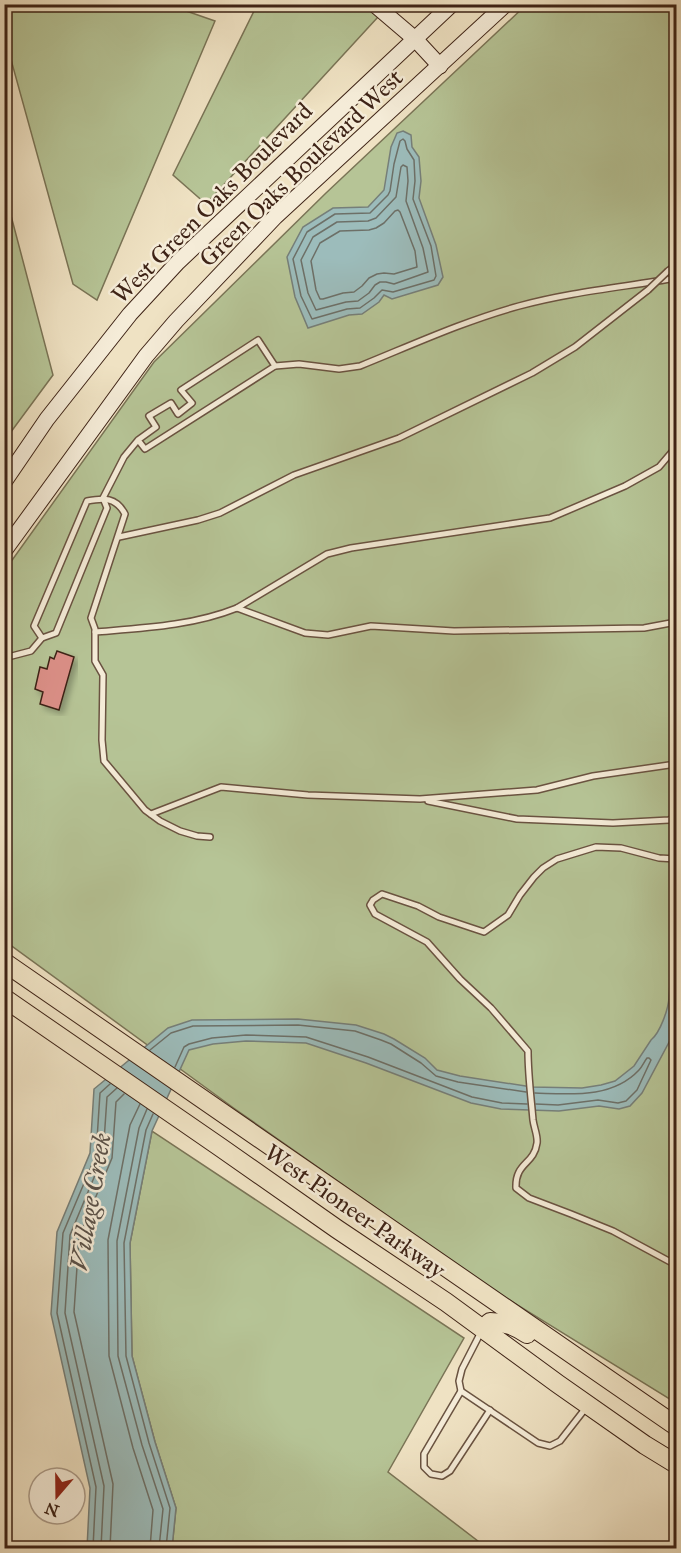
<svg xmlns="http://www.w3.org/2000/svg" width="681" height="1553" viewBox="0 0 681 1553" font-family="'IM FELL Great Primer',serif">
<defs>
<filter id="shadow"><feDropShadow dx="4" dy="4" stdDeviation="3" flood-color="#0004"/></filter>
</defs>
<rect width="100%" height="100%" fill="#efe2c3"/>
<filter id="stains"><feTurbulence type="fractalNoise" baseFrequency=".00333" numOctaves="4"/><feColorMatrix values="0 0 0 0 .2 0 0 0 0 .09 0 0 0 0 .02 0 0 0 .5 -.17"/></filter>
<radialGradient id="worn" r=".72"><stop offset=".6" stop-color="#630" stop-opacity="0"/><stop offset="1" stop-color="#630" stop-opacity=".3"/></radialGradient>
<g fill="#b6c496" stroke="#7a7456" stroke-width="1.5">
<polygon points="4,5 169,5 215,21 97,300 73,284 5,38"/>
<polygon points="257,5 389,5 206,204 173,175"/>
<polygon points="526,5 676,5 676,1403 490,1288 235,1109 5,941 5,570 154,362 326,193"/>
<polygon points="4,189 53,375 5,440 4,440"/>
<polygon points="152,1131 464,1338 388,1472 487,1548 172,1548 176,1508 155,1442 132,1356 130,1243"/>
</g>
<g fill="#9cbcbb" stroke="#767f79" stroke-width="1.5">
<polygon points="403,131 411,135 412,147 419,157 421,181 419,198 436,245 443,277 438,285 392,299 384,295 379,302 362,314 349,315 308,328 295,297 287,257 303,227 333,208 368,207 384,190 391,147 397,133"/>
<path d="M676 964V1029L642 1093 630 1106 619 1109 599 1106 559 1111 501 1109 471 1103 366 1063 306 1043 246 1041 213 1044 189 1050 152 1131 130 1243 132 1356 155 1442 176 1508 172 1548H87L90 1488 51 1314 57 1232 90 1153 94 1089 168 1028 192 1020 298 1019 356 1025 384 1034 394 1039 425 1058 437 1070 460 1076 532 1087 582 1088 601 1085 615 1081 634 1066 651 1040C660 1033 669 1008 669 996 670 985 670 974 676 964Z"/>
</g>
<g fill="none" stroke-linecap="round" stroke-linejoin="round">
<g stroke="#6d7068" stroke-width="1.5">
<polygon points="403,139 405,141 407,149 414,160 415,181 413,199 431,246 436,276 434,280 393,292 382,290 374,298 360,308 347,309 312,319 301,296 293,259 307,232 335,214 370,213 388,195 390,191 394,164 400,141"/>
<polygon points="403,165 407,167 408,181 406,201 423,248 428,272 394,284 386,282 380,282 375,285 369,293 358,301 346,302 316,310 308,293 301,260 313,237 337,222 368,221 376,218 396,197 401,167"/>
<polygon points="398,210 400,212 415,251 417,267 394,274 384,273 377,274 369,278 362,286 354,292 343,293 323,299 320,299 316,290 311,261 320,243 340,231 369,230 376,228 384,223 395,211"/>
<polyline points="150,1050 171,1033 193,1026 298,1025 355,1031 381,1040 391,1044 421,1063 436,1076 458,1082 526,1092"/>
<polyline points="175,1067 184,1047 189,1044 212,1038 246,1035 306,1037 368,1057 472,1097 502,1103 527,1104"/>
<path d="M535 1093C570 1094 612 1099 639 1070 642 1067 644 1062 647 1058H649L651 1060 637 1090 626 1101 618 1103 598 1100 558 1105 536 1104"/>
<polyline points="140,1104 130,1125 108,1240 109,1356 133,1448 153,1510 150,1548"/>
<polyline points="147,1109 139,1128 117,1241 118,1356 142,1445 163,1509 159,1548"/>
<polyline points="153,1114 146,1130 124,1243 126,1356 149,1443 170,1508 166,1548"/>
<polyline points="93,1548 96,1487 57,1313 63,1233 96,1155 100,1093 110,1084"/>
<polyline points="101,1548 104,1486 65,1313 70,1235 103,1156 107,1097 117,1088"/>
<polyline points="110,1548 113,1484 74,1312 79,1237 112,1158 116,1102 124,1094"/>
</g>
</g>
<polygon fill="#db8f87" stroke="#3e2316" stroke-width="1.5" filter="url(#shadow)" points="57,651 74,657 59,710 40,704 43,692 35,689 40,667 47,669 50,657 54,659"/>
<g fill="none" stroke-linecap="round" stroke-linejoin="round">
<g stroke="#6a5341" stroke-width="8">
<g id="lane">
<polyline points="668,271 672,268 676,268"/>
<path d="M275 366 299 364 339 369 360 366C412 345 464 321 519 306 570 292 624 287 676 278"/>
<polyline points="119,537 198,520 220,513 294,475 399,438 532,373 575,347 648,290"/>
<polyline points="237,608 327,554 351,548 550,518 625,486 659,467 676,447"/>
<path d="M95 632C143 628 192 626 237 608L305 633 328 635 371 626 454 631 644 628 676 622"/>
<path d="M42 638 34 626 87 501C104 498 116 497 125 514L91 618 95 629V661L103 675 102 740 104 761 145 810 160 821 180 831 197 836 210 837"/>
<polyline points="4,655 8,657 31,651 42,638 56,633 107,508 103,498 124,457 138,440 145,449 275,366 258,340 181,390 192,403 178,414 171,403 149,416 156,427 138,440"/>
<polyline points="428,801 517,819 613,823 669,820 676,816"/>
<polyline points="151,814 221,787 308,795 420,799 537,790 593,776 676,764"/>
<path d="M676 859 659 858 621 848 596 847 557 859 543 868 534 877 520 895 508 915 484 932 439 917 418 906 382 894 373 900 370 905 375 914 427 942 460 979 491 1008 528 1051C528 1074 531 1097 533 1120 534 1128 538 1136 537 1143 534 1165 515 1162 516 1188L529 1198 571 1214 613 1231 676 1265"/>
<polyline points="481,1332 462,1369 459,1381 461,1391 538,1443 550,1446 560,1441 585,1409"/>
<polyline points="461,1391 424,1454 424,1467 431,1474 442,1476 450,1471 490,1410"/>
</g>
</g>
<g stroke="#3e2316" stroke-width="17">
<g id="secondary">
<polyline points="374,4 415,39 440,66"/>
<polyline points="4,482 47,419 130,314 178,262 452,4"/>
<polyline points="4,551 146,356 176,321 275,217 506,4"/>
</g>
</g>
<g stroke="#3e2316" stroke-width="20">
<g id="primary">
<polyline points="4,962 676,1426"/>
<polyline points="4,998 220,1147 337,1229 446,1302 558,1384 645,1445 676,1464"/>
<path d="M483 1329 490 1322C505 1322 515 1326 527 1334"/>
</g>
</g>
<use href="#lane" stroke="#f5ecd8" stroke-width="5"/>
<use href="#secondary" stroke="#f5ecd8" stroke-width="15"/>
<use href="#primary" stroke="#efe2c3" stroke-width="18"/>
<g stroke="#6a5341" stroke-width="8" stroke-linecap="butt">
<polyline id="lane-bridge" points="648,290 668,271"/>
</g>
<use href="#lane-bridge" stroke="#f5ecd8" stroke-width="5"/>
</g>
<g text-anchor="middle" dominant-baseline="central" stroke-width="5" stroke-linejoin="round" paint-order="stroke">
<g font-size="24" fill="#3e2316" stroke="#f5ecd8">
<text transform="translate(301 168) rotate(-44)">Green Oaks Boulevard West</text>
<text transform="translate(212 203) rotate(-45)">West Green Oaks Boulevard</text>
<text transform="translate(355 1211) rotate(35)">West Pioneer Parkway</text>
</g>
<g font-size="26" font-style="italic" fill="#5a5148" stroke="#f5ecd8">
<text transform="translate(90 1202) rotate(-80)">Village Creek</text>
</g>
</g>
<rect width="681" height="1553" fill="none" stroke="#efe2c3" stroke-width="24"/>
<rect x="6" y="6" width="669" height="1541" fill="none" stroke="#3e2316" stroke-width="3"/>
<rect x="12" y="12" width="657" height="1529" fill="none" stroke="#3e2316" stroke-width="1.5"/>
<g transform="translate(57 1496) rotate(200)"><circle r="28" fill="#f5ecd8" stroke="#ac9c8a" stroke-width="1.5"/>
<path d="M0-4.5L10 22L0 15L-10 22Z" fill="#8f2418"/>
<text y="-9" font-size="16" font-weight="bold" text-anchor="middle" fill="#3e2316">N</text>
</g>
<rect width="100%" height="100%" filter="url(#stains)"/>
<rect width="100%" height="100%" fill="url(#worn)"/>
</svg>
